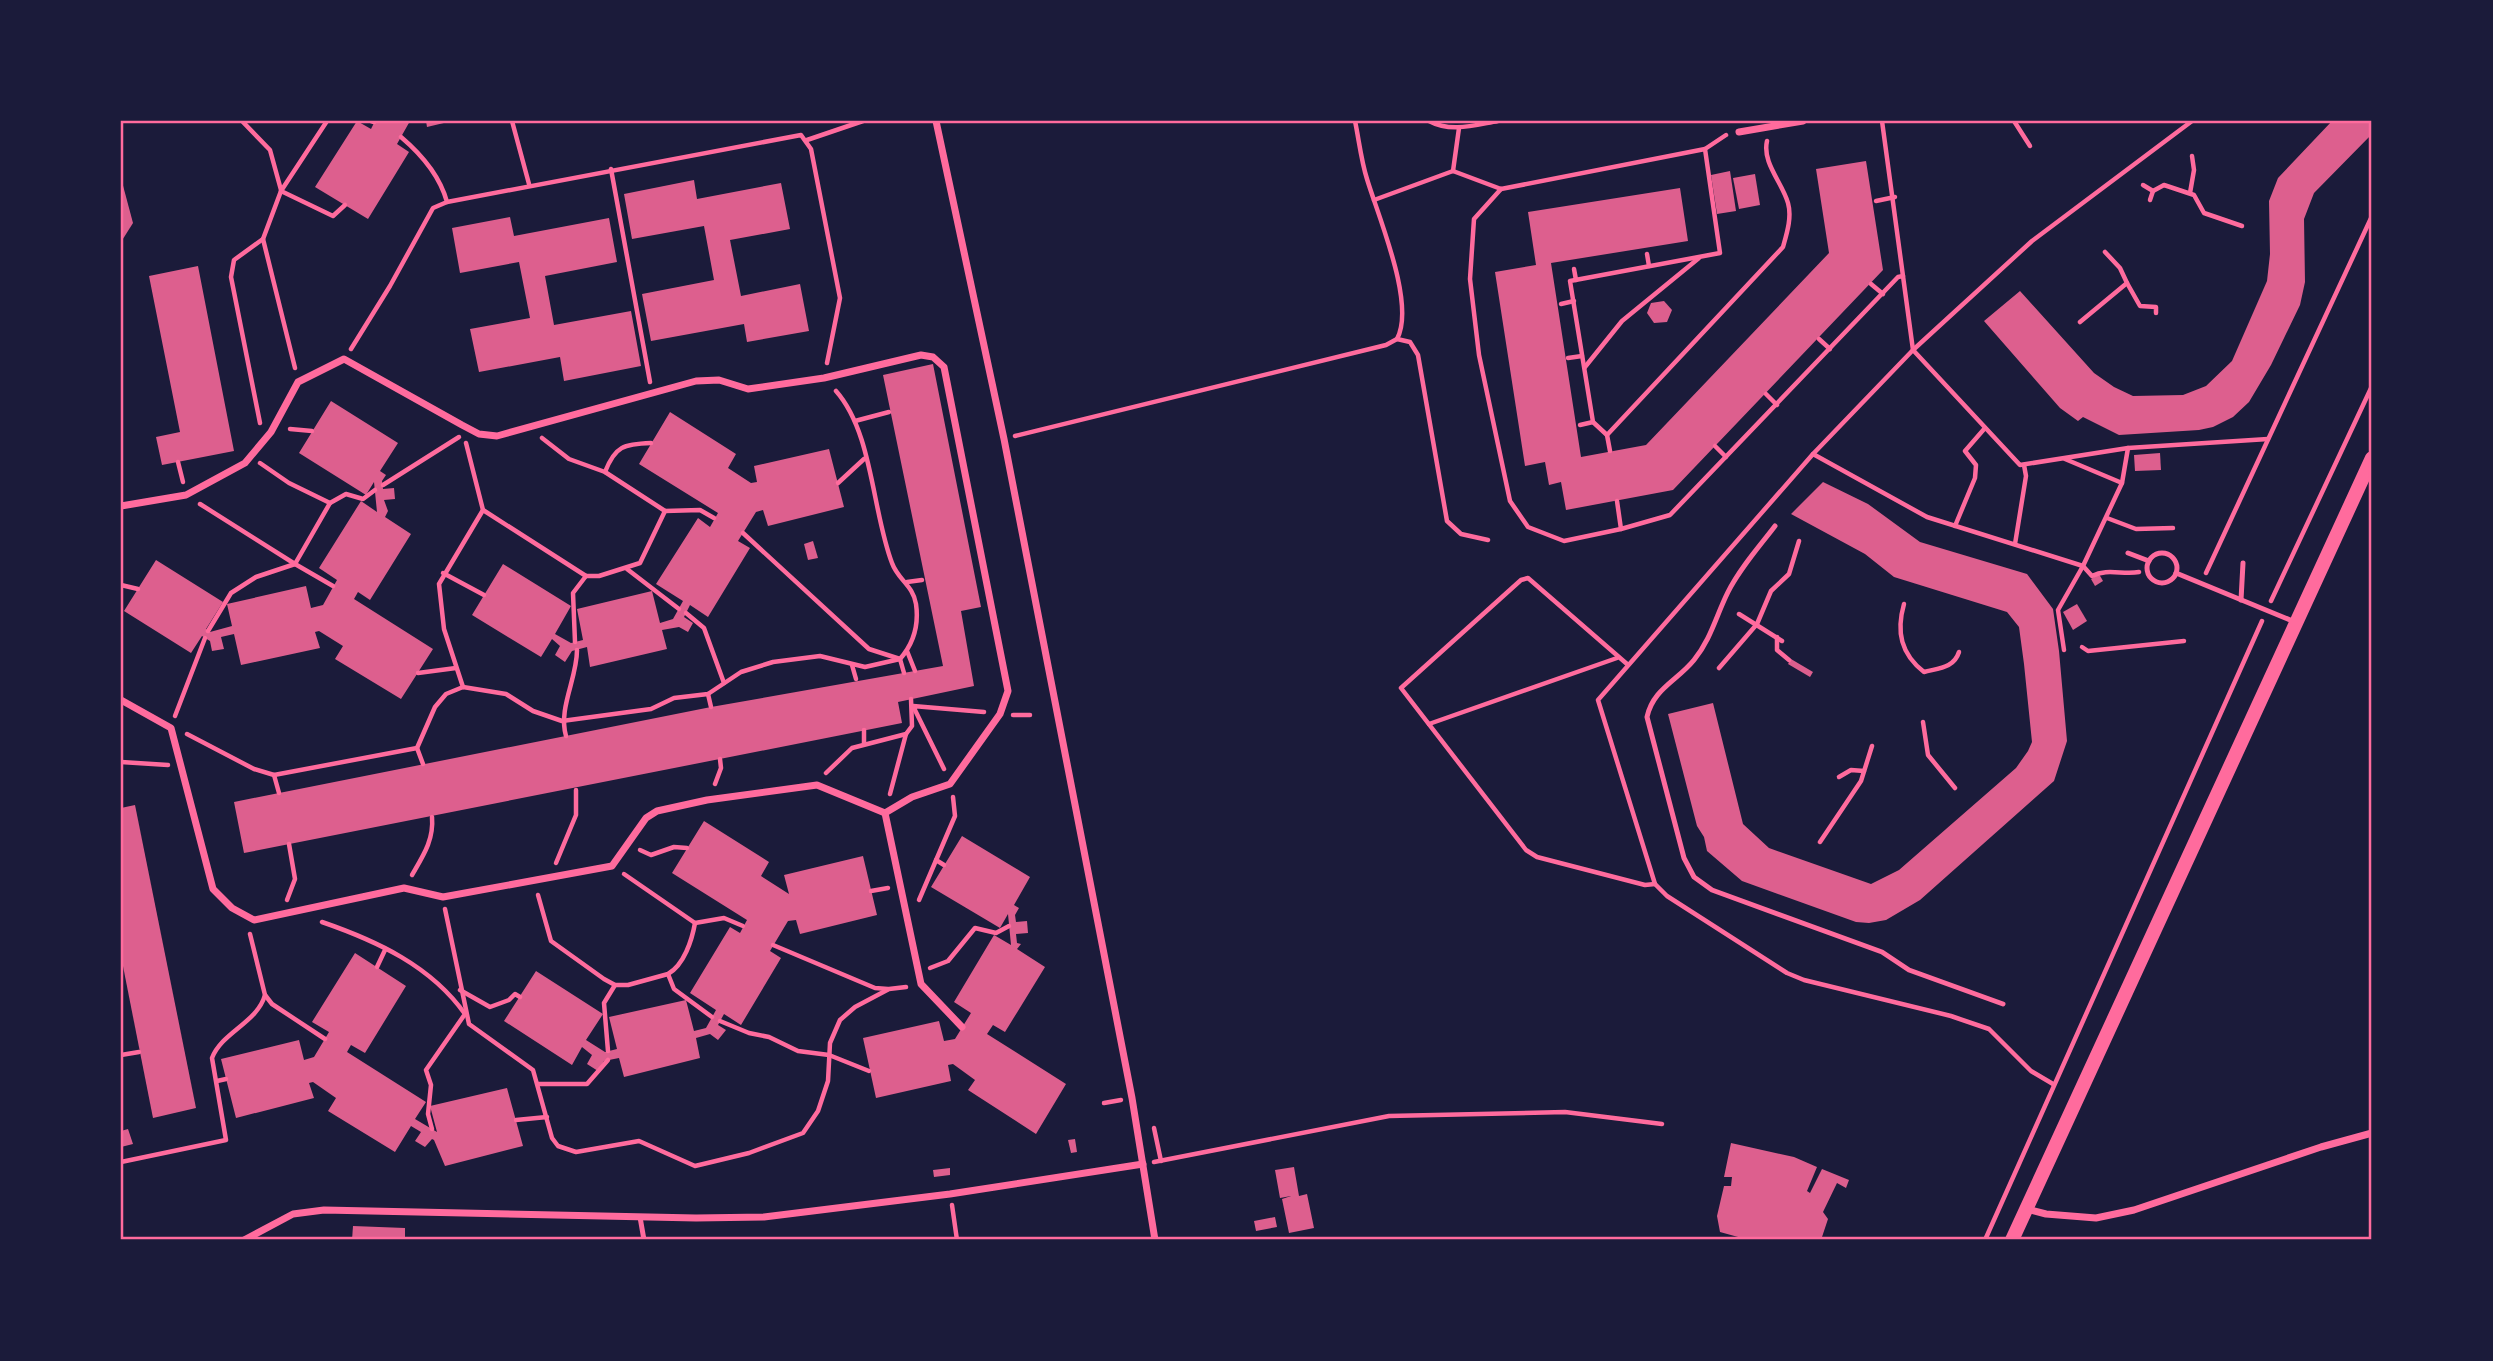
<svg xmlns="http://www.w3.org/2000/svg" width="2493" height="1361" viewBox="0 0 2493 1361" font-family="'Fira Sans',sans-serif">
<rect width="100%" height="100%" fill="#1b1b3a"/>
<g fill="#dd5f8e">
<polygon points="357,121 371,129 375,121 410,121 397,144 409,152 368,219 315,187"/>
<polygon points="426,121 448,121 448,122 427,127"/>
<polygon points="2332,121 2372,121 2372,134 2314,193 2304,219 2305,282 2300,305 2271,365 2249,402 2233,417 2213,427 2199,430 2119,435 2083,417 2078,421 2060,408 1984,321 2020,291 2094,373 2114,387 2133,396 2183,395 2206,386 2232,361 2267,281 2270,254 2269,201 2278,178"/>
<polygon points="1866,161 1883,270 1673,490 1566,510 1561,482 1549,485 1545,462 1525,466 1495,272 1536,265 1528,212 1680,188 1688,241 1551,263 1581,457 1646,445 1829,253 1816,169"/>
<polygon points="1730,171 1736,211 1717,214 1711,175"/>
<polygon points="1755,174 1760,205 1739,209 1733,178"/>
<polygon points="121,178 133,223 121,242"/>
<polygon points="694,180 697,199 781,183 790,229 730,240 741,296 800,284 809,331 747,342 744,324 651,341 642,294 714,280 704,226 632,239 624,194"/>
<polygon points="510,217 514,236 609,218 617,262 545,276 554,325 631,311 641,366 564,381 560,357 479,372 470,329 530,318 519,262 460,273 452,228"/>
<polygon points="198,266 234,451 162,465 156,437 180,432 149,276"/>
<polygon points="1664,301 1672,310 1667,322 1654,323 1647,313 1651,303"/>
<polygon points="933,364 981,607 961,611 974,686 898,702 902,723 244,853 234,802 711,707 943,666 883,375"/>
<polygon points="331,401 398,443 380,471 386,475 382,481 383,489 394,488 395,499 384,500 388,511 385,517 411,534 370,600 358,592 354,599 433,649 401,699 335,659 343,646 319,631 315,632 320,648 241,665 234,634 221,637 224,649 212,651 210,641 202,636 191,653 124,611 156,560 223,602 206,629 210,632 232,626 227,604 306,586 311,608 323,605 337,580 319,568 361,501 377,512 374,482 366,495 299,453"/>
<polygon points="670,412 736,454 728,468 751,483 757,482 754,466 829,449 844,507 768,526 763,510 756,512 738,541 750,548 708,617 690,605 684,617 693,623 688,632 679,627 662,630 667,649 590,667 587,647 572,651 565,662 555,655 560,646 552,639 541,657 472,615 503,564 571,606 555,634 571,643 583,640 577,609 652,591 660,623 673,619 683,601 656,584 698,518 710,527 718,513 639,464"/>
<polygon points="2160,453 2161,470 2135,471 2134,455"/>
<polygon points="1823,482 1868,504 1920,542 2027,574 2053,609 2059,651 2067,741 2054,781 1920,900 1886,920 1869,923 1856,922 1742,881 1707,851 1704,837 1697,826 1668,714 1713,703 1743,824 1769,848 1871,884 1899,870 2016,768 2028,751 2032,742 2024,664 2019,627 2007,612 1894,577 1865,554 1791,514"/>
<polygon points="813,541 818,558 808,560 804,544"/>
<polygon points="2099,574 2103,581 2095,586 2091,579"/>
<polygon points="2077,604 2087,621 2073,630 2063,612"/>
<polygon points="1791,659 1813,672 1810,677 1788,664"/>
<polygon points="135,805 196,1108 153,1118 121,956 121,808"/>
<polygon points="704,821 769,862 761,876 789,894 784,875 863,856 877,915 800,934 796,920 788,921 770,951 781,958 741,1025 724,1014 718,1025 726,1030 718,1040 710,1034 696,1038 700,1058 624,1077 619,1058 604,1061 598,1071 587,1064 592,1055 582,1047 572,1065 504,1021 536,971 603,1014 586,1040 605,1052 617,1049 609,1017 686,1000 694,1031 706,1028 716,1010 690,993 730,927 740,933 747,920 672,873"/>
<polygon points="962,836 1030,877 1014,905 1019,908 1015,915 1016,922 1027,921 1028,933 1016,934 1017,943 1021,944 1017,949 1045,967 1005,1032 993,1025 987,1034 1066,1084 1036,1134 968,1090 975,1080 953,1064 948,1065 951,1081 876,1098 863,1038 939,1021 944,1041 955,1039 971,1013 954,1002 994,935 1011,945 1008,914 1000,928 931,887"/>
<polygon points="355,953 406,986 365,1053 351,1045 347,1052 426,1102 415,1119 437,1132 430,1106 507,1088 523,1146 445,1166 434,1140 432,1139 425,1147 415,1141 421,1132 411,1126 395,1152 328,1111 336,1098 313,1082 309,1083 314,1098 236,1118 221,1059 299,1040 304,1060 314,1057 329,1032 312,1022"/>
<polygon points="128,1129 133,1144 121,1147 121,1131"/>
<polygon points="1075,1139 1077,1152 1071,1153 1068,1140"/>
<polygon points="1731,1143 1794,1157 1817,1167 1807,1191 1810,1193 1822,1169 1849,1180 1846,1188 1837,1183 1823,1212 1828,1219 1821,1240 1749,1240 1720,1232 1717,1216 1724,1186 1731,1186 1732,1177 1724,1177"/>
<polygon points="1294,1167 1299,1196 1307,1194 1314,1228 1289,1233 1282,1199 1291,1196 1280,1198 1275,1170"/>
<polygon points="950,1168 950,1175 934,1177 933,1170"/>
<polygon points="1275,1217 1277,1227 1256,1231 1254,1221"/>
<polygon points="353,1226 405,1228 405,1240 352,1240"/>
</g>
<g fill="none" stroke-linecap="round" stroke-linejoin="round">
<g stroke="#ff6b9d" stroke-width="4.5">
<polyline points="242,121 270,150 281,190"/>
<polyline points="371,121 374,122"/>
<polyline points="512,121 529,184"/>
<path d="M1355 121C1359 140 1361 160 1367 179 1378 216 1416 304 1397 339L1410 342 1418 355 1447 521 1461 534 1488 540"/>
<path d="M1429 121C1451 133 1475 125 1498 121"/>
<polyline points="1882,121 1913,350 2020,465 2128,448 2268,439"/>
<polyline points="2014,121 2030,146"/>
<polyline points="807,140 863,121"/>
<polyline points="611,169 650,382"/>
<polyline points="1453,171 1459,128"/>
<polyline points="2143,185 2153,191"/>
<polyline points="1501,189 1474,219 1470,279 1479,355 1510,501 1528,527 1564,541 1621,529"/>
<polyline points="281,191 333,216 345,205"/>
<polyline points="2190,193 2194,170 2192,156"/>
<polyline points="1374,200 1453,171 1501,189 1705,149"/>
<polyline points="2150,200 2153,191 2164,185 2194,195 2204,213 2242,226"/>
<polyline points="1876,201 1895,197"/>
<polyline points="447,202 801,135 811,149 840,298 827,363"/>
<polyline points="1647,254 1649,266"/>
<polyline points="1574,269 1576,280"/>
<polyline points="2127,283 2140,306 2156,307 2156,313"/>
<polyline points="1871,284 1883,294"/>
<polyline points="1561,304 1574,301"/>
<polyline points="2080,322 2127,283 2120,268 2105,252"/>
<polyline points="1819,339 1830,349"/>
<path d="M351 349 390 286 433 208 447 202C440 176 421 154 401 137"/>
<polyline points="1568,358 1582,356"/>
<polyline points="1585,367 1622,321 1699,258"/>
<polyline points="295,368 263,239 281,191 327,121"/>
<polyline points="1766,394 1777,405"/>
<polyline points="855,421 889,412"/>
<polyline points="260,423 231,277 234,260 263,239"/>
<polyline points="1580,425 1593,422"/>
<polyline points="290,429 312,431"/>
<path d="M1607 435 1783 247C1787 233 1792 217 1788 203 1782 182 1762 163 1767 141"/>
<polyline points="1015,436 1386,345 1397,339"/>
<polyline points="1715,446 1726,457"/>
<polyline points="1610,451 1607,435 1593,422 1570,281 1720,253 1705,149 1726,135"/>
<path d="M1813 454 1927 517 2083 566 2092 576C2107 568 2123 575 2139 572"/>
<polyline points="2065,459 2122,483"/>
<polyline points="178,462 183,482"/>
<path d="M605 472C615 446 624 444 651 443"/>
<polyline points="838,483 864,459"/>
<polyline points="383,485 459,437"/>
<polyline points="1617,501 1621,529 1670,515 1898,277 1903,276"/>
<polyline points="330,503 346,494 363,499 375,490"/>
<polyline points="200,504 295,564 330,503 289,483 260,463"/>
<polyline points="483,510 586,576 599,576 640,563 665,511 605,472 569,459 542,438"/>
<polyline points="665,511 700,510 714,518"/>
<polyline points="2107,518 2136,529 2173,528"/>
<polyline points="1955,526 1975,478 1976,465 1965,451 1985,428"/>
<polyline points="743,533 869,649 900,659 904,673"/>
<polyline points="2015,544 2026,476 2024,465"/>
<polyline points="627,569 679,609"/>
<polyline points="443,573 484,595"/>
<polyline points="2206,573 2372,216"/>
<polyline points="907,582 922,580"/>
<polyline points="121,585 138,589"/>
<polyline points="2271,601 2372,386"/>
<path d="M1904 604C1896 632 1901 654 1924 672 1939 668 1954 668 1959 652"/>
<polyline points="686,613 704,628 724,683"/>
<polyline points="1739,614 1782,641"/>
<polyline points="208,631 231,593 256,577 295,564 333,586"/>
<polyline points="1777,637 1777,650 1789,660"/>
<polyline points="575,642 573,593 586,576"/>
<polyline points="2082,647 2088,651 2184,641"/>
<polyline points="2064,650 2058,610 2083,566 2122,483 2128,448"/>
<polyline points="907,651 915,671"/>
<polyline points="1627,664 1528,578 1521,580 1401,688 1526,850 1537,857 1645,885 1655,884"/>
<polyline points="852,665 856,679"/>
<polyline points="1719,668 1757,624 1771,591 1789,574 1799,541"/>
<polyline points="418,673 456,668"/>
<polyline points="463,687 444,629 439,584 483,510 466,443"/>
<polyline points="708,694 711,707"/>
<polyline points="1013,715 1030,715"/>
<polyline points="175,716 205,638"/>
<polyline points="1923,722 1928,755 1955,788"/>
<polyline points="1429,724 1617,658"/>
<polyline points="864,730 864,743"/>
<path d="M187 734 254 769 274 775 417 748 435 707 446 694 463 687 506 694 533 711 562 721 651 709 674 698 708 694 741 672 773 662 820 656 865 667 900 659C914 643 919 625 916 604 913 585 898 580 892 563 872 511 873 433 836 391"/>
<path d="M566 736C558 708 577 679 577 650"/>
<polyline points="417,748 423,764"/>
<polyline points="121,762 168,765"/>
<polyline points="944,769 913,706 984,712"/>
<polyline points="826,773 852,748 906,734 912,726 911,699"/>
<polyline points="274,775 279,793"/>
<polyline points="1839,777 1851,770 1864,771"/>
<polyline points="715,784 721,768 720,759"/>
<polyline points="890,794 906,734"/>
<polyline points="1820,842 1861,781 1872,746"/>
<polyline points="640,850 651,855 674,847 687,848"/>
<polyline points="936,860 944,865"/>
<polyline points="556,863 576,815 576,790"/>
<path d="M412 875C423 856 434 840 432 817"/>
<polyline points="871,891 888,888"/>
<path d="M538 895 551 941 604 979 615 985H628L668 974C684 965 692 940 695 923L624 874"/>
<polyline points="287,900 295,879 289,844"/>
<polyline points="919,900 955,816 953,797"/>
<polyline points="445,909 469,1024 533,1070 552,1138 558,1146 576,1152 639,1141 695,1166 749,1153 803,1133 818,1111 828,1081 830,1043 840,1020 855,1007 889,989 906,987"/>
<path d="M322 922C377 941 431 966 465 1014L426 1070 431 1085 428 1114 432 1129"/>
<polyline points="695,923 724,918 743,926"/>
<polyline points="250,934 265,995 272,1004 325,1039"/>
<polyline points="773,945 875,988 888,989"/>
<polyline points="377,967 385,950"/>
<polyline points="930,968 948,961 975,928 996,933 1009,926"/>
<polyline points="668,974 674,989 712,1017"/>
<polyline points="460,990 490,1007 509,1000 515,994 520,997"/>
<polyline points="720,1021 749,1033 769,1037 798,1051 829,1055 869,1071"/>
<polyline points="608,1051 604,1003 615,985"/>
<polyline points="121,1055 139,1052"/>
<polyline points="217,1081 226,1079"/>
<polyline points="538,1084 587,1084 608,1060"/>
<polyline points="2053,1084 2031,1071 1989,1029 1951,1016 1804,980 1787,973 1667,896 1655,884 1598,700 1813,454 1913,350 2032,241 2192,121"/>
<polyline points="1104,1103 1121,1100"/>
<polyline points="516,1120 547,1117"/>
<polyline points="1154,1128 1161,1161"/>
<path d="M121 1162 226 1140 212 1058C222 1032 257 1023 265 995"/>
<polyline points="1154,1162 1389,1116 1565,1112 1662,1124"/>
<polyline points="952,1205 957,1240"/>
<polyline points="1985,1240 2262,621"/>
</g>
<g stroke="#ff6b9d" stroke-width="5">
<path d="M1775 526C1759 547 1740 568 1728 592 1716 616 1711 639 1694 660 1677 681 1653 689 1647 717L1684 858 1694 877 1712 890 1882 952 1909 970 2003 1004"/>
<polyline points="2128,553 2149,561"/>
<circle cx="2162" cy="568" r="15"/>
<polyline points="2176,573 2295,622"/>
<polyline points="2241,600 2243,563"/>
<polyline points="640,1217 644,1240"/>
</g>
<g stroke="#ff6b9d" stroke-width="7">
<polyline points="936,121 1004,439 1132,1098 1155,1240"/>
<polyline points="1739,132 1803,121"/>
<polyline points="121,506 186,495 245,463 271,432 298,382 344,359 462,425 479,434 497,436 696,381 719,380 748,389 824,378 921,355 933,357 944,367 1008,691 1000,714 950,784 912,797 885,813 817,785 707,800 657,811 646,818 612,866 443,897 404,888 254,920 232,908 213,889 171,728 121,700"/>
<polyline points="885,813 921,984 962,1027"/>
<polyline points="2027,1209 2046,1214 2096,1218 2134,1210 2321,1147 2372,1133"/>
<polyline points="244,1240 293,1214 324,1210 696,1218 764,1217 950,1194 1143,1164"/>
</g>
<polyline stroke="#ff6b9d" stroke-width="14" points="2012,1240 2372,458"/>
</g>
<rect width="2493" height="1361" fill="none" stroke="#1b1b3a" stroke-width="245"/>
<rect x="122" y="122" width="2248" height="1116" fill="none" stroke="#ff6b9d" stroke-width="2.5"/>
</svg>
